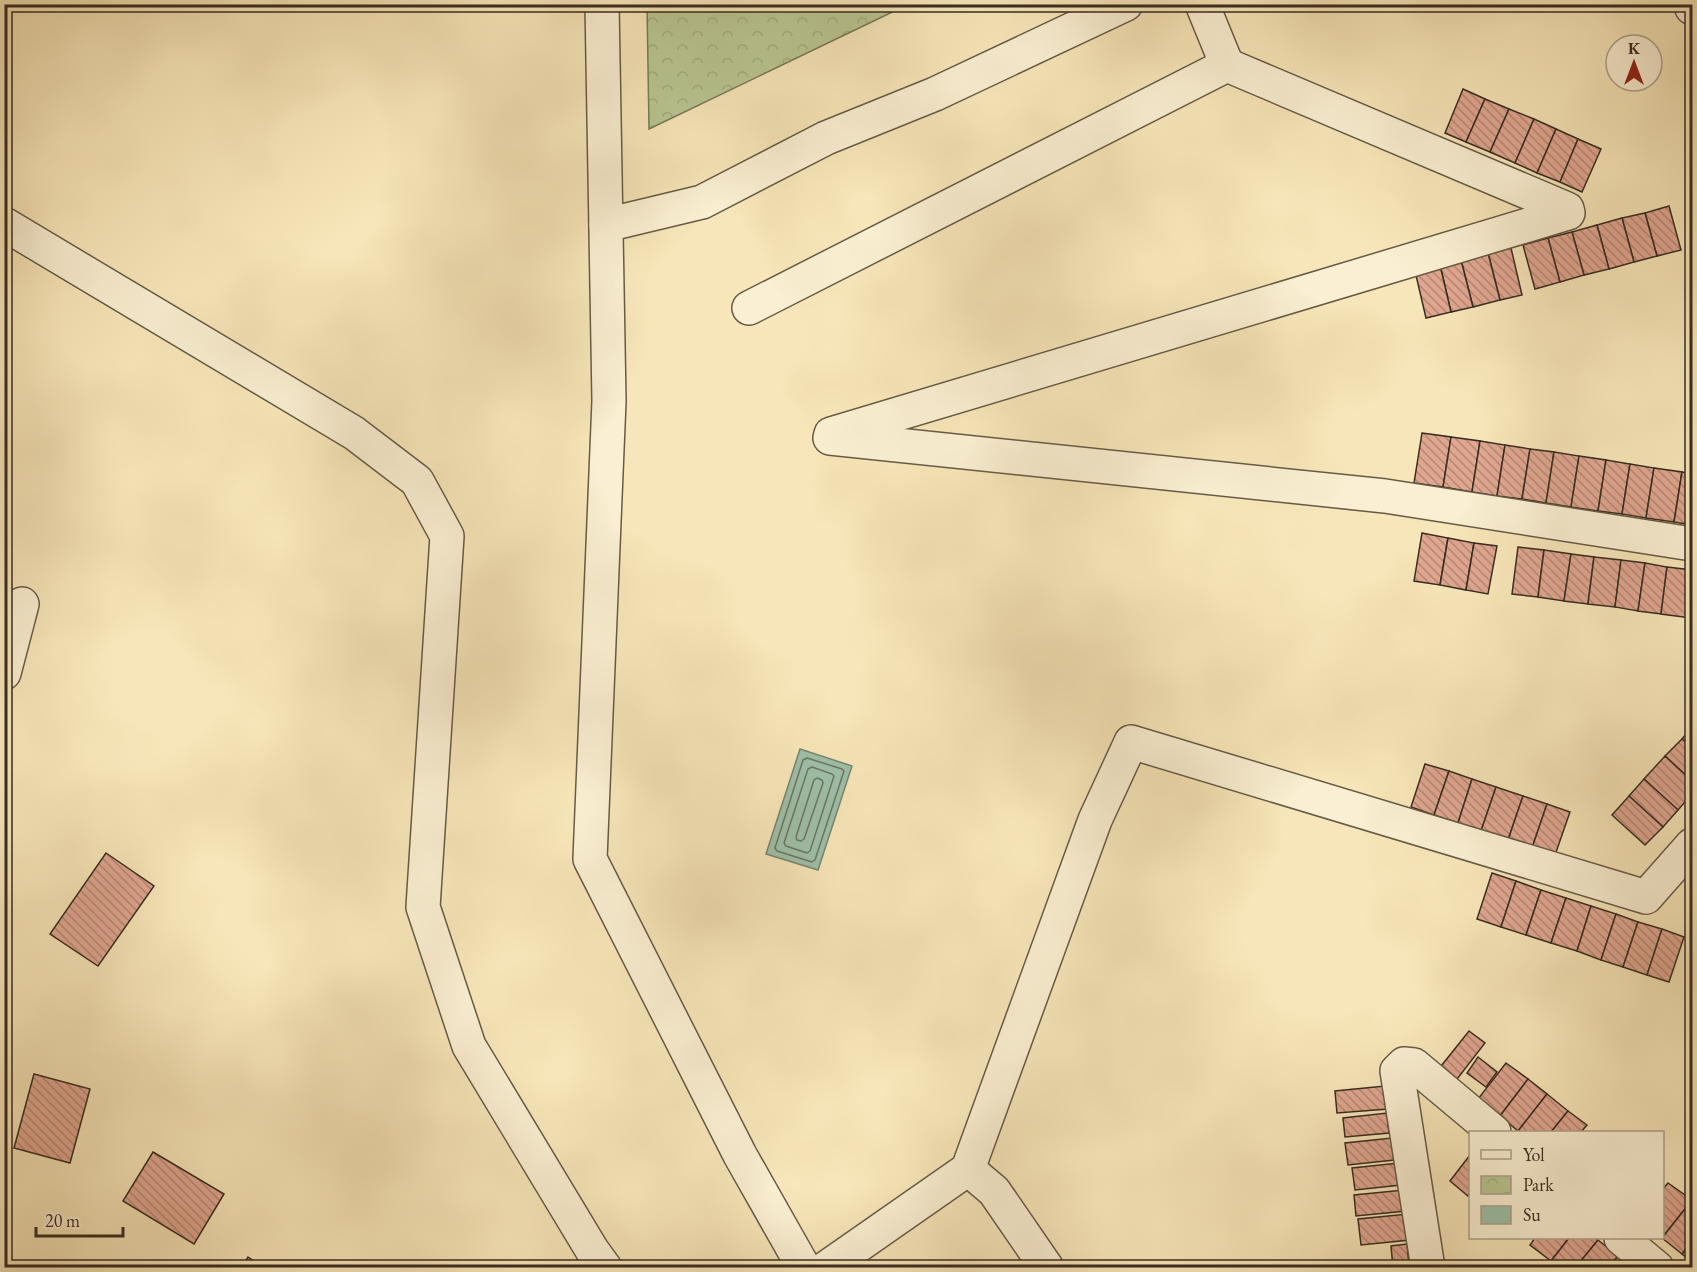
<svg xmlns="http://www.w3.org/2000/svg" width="1697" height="1272" viewBox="0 0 1697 1272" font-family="'EB Garamond',serif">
<defs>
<pattern id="park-crowns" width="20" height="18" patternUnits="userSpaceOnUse" patternTransform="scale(1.5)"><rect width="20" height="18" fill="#b9c692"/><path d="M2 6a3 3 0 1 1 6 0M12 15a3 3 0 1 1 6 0" fill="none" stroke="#a0aa7e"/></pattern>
<pattern id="building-back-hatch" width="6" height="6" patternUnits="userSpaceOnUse" patternTransform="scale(1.5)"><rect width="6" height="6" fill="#e0a690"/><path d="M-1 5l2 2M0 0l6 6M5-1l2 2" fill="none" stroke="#b68875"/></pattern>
</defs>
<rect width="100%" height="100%" fill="#f7e6b9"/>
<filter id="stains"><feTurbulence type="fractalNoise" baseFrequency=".00333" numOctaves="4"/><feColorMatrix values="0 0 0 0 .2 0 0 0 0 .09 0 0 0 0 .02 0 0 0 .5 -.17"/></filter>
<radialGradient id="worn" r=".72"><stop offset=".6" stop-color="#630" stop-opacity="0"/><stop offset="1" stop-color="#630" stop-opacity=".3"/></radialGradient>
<polygon fill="url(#park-crowns)" stroke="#787a59" stroke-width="1.5" points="647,4 907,4 907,5 649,129"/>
<polygon fill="#9ec0a9" stroke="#758572" stroke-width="1.5" points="800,749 852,766 818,870 766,854"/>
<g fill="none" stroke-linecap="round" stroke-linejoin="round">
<g stroke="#6a7664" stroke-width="1.5">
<polygon points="807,758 842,769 844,771 815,860 812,862 777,851 775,848 803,760"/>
<polygon points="812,767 832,774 834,776 810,851 807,853 786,846 784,843 808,769"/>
<polygon points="817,778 822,780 823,783 804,839 801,841 797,840 796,837 814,780"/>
</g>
</g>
<g fill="url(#building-back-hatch)" stroke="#372d20" stroke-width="1.5">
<polygon points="1463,89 1485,99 1466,142 1445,133"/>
<polygon points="1485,99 1509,109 1490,152 1466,142"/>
<polygon points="1509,109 1534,119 1515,163 1490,152"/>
<polygon points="1534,119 1556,129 1537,173 1515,163"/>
<polygon points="1556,129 1578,139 1560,182 1537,173"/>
<polygon points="1578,139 1601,149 1582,192 1560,182"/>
<polygon points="1669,206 1681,250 1657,256 1645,213"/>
<polygon points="1645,213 1657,256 1634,262 1622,218"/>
<polygon points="1622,218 1634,262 1609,269 1597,225"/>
<polygon points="1597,225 1609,269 1584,275 1572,232"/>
<polygon points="1572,232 1584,275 1560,282 1548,238"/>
<polygon points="1548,238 1560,282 1535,289 1523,245"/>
<polygon points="1511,248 1522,295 1500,300 1488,253"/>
<polygon points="1488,253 1500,300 1473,307 1461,260"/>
<polygon points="1461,260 1473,307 1451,312 1440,265"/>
<polygon points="1440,265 1451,312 1426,318 1415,271"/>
<polygon points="1422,433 1451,437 1443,487 1414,483"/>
<polygon points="1451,437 1480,441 1472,492 1443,487"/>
<polygon points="1480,441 1505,445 1497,496 1472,492"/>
<polygon points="1505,445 1530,449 1522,499 1497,496"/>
<polygon points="1530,449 1554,452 1546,503 1522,499"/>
<polygon points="1554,452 1579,456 1571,507 1546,503"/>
<polygon points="1579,456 1606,460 1598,511 1571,507"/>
<polygon points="1606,460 1630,464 1622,514 1598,511"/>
<polygon points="1630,464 1654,468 1646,518 1622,514"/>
<polygon points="1654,468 1682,472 1674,522 1646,518"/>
<polygon points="1682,472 1692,474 1692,525 1674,522"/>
<polygon points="1422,533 1448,538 1440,585 1414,581"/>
<polygon points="1448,538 1474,543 1466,590 1440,585"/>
<polygon points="1474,543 1497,546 1488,594 1466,590"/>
<polygon points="1518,547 1544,550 1538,597 1512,594"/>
<polygon points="1544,550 1571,554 1564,601 1538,597"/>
<polygon points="1571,554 1594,557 1588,604 1564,601"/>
<polygon points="1594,557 1621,560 1615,607 1588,604"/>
<polygon points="1621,560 1645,563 1638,611 1615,607"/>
<polygon points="1645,563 1667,567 1661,614 1638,611"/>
<polygon points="1667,567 1692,570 1692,602 1691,618 1661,614"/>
<polygon points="1692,727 1692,748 1682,739"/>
<polygon points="1682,739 1692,748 1692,781 1665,756"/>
<polygon points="1665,756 1692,781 1692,794 1678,810 1644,779"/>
<polygon points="1425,764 1449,771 1434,815 1411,807"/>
<polygon points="1449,771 1472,779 1458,823 1434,815"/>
<polygon points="1472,779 1496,787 1481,831 1458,823"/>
<polygon points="1644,779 1678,810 1663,827 1629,796"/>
<polygon points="1496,787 1523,796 1508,840 1481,831"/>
<polygon points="1523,796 1547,804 1532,848 1508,840"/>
<polygon points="1629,796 1663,827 1645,845 1612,815"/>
<polygon points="1547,804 1570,812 1555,855 1532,848"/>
<polygon points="106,853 154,886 98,966 50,934"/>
<polygon points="1492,873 1516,881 1501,927 1477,919"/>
<polygon points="1516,881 1541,890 1526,935 1501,927"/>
<polygon points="1541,890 1566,898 1551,943 1526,935"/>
<polygon points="1566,898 1591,906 1577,951 1551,943"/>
<polygon points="1591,906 1616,914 1601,960 1577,951"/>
<polygon points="1616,914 1638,922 1623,967 1601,960"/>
<polygon points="1638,922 1662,929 1647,975 1623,967"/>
<polygon points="1662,929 1684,937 1669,982 1647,975"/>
<polygon points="1469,1031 1485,1043 1454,1083 1438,1070"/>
<polygon points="1478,1057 1497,1072 1486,1087 1467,1073"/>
<polygon points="1506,1063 1528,1079 1500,1116 1478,1099"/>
<polygon points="34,1074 90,1089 70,1163 14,1148"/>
<polygon points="1528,1079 1547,1094 1518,1131 1500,1116"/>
<polygon points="1385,1086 1388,1109 1337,1113 1335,1091"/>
<polygon points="1547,1094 1568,1111 1551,1132 1521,1132 1518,1131"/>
<polygon points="1568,1111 1587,1125 1581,1132 1551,1132"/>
<polygon points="1387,1113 1389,1133 1345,1137 1343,1118"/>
<polygon points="1392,1138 1394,1160 1348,1165 1345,1143"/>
<polygon points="153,1152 224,1194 194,1244 123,1201"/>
<polygon points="1470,1155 1470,1192 1468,1196 1450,1181"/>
<polygon points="1399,1163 1401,1185 1355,1190 1352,1168"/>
<polygon points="1668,1183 1692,1200 1662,1238 1662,1190"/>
<polygon points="1404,1190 1406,1211 1356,1216 1354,1195"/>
<polygon points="1692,1200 1692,1241 1682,1254 1662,1238"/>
<polygon points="1408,1214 1410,1240 1361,1245 1358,1219"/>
<polygon points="1535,1238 1569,1238 1551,1261 1530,1245"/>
<polygon points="1569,1238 1595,1238 1598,1240 1575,1268 1559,1268 1551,1261"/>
<polygon points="1598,1240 1618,1256 1608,1268 1575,1268"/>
<polygon points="1692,1241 1692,1262 1682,1254"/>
<polygon points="1407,1244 1409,1266 1393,1268 1391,1246"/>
<polygon points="1618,1256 1633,1268 1608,1268"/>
<polygon points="248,1257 264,1268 241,1268"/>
</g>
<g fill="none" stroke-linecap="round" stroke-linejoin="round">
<g stroke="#675b46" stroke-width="36">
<g id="minor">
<polyline points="602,4 609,401 590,859 740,1155 804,1268"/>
<polyline points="1202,4 1227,65"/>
<polyline points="1690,4 1692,8"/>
<polyline points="4,224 354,433 417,481 447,536 423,907 469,1046 592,1250 605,1268"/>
<polyline points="606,225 702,202 826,138 935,94 1126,4"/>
<polyline points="749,308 1227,65 1567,209 1568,213 831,434 830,438 1385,496 1692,544"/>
<polyline points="4,673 22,604"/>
<polyline points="968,1169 994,1191 1047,1268"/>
<polyline points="1621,1238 1657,1268"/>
<polyline points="826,1268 968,1169 1095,820 1131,742 1646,897 1692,845"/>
<polyline points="1428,1268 1397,1071 1404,1064 1414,1065 1494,1132"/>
</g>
</g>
<use href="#minor" stroke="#faefd2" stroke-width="33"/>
</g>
<rect width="1697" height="1272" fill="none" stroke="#f7e6b9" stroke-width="24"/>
<rect x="6" y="6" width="1685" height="1260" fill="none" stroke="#372d20" stroke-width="3"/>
<rect x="12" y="12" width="1673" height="1248" fill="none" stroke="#372d20" stroke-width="1.5"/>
<rect x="1469" y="1131" width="195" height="108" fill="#faefd2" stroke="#aca18b" stroke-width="1.5"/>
<rect x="1481" y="1150" width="30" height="9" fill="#faefd2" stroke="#aca18b" stroke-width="1.5"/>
<text x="1523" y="1161" font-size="18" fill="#372d20">Yol</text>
<rect x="1481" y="1176" width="30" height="18" fill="url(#park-crowns)" stroke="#aca18b" stroke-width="1.5"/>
<text x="1523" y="1191" font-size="18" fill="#372d20">Park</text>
<rect x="1481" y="1206" width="30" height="18" fill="#9ec0a9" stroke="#aca18b" stroke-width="1.5"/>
<text x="1523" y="1221" font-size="18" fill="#372d20">Su</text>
<g transform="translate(1634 63)"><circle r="28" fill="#faefd2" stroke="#aca18b" stroke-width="1.5"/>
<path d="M0-4.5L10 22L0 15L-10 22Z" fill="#8f2418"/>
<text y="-9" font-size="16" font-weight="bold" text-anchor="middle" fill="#372d20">K</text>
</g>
<path d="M36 1227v9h87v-9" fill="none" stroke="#372d20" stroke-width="3"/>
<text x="45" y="1227" font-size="18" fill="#372d20" stroke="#faefd2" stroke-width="4.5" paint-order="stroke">20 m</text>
<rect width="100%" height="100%" filter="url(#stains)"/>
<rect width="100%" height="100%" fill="url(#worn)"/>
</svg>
